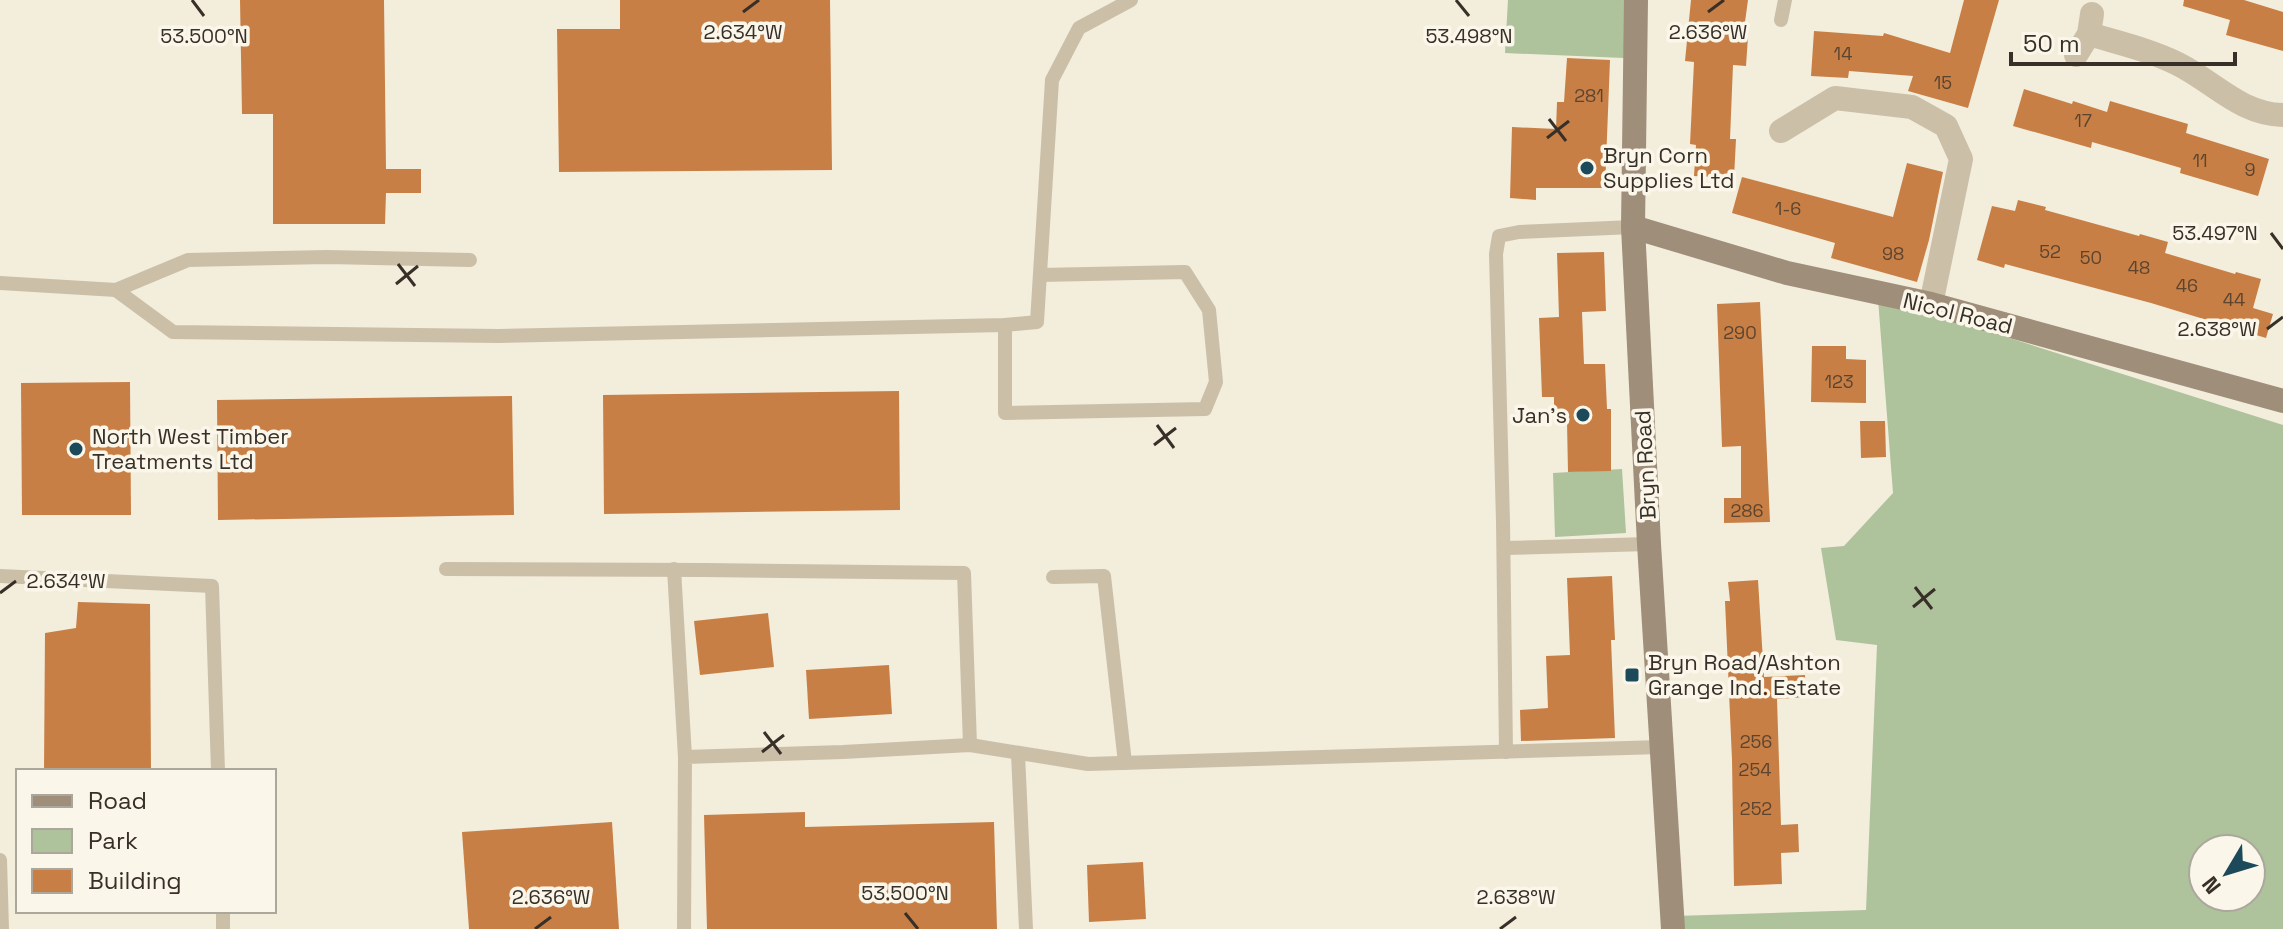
<svg xmlns="http://www.w3.org/2000/svg" width="2283" height="929" viewBox="0 0 2283 929" font-family="'Space Grotesk',sans-serif">
<rect width="100%" height="100%" fill="#f3eddc"/>
<g fill="#aec29c" fill-rule="evenodd">
<polygon points="1508,0 1627,0 1624,58 1505,53"/>
<path d="M1878 299 1931 313 2283 425V929H1679L1675 916 1866 910 1877 645 1836 640 1821 548 1844 546 1893 493ZM2203 849H2251V897H2203Z"/>
<polygon points="1622,469 1626,533 1555,537 1553,473"/>
</g>
<g fill="#c87f45">
<polygon points="240,0 384,0 386,169 421,169 421,193 386,193 385,224 273,224 273,114 242,114"/>
<polygon points="620,0 830,0 832,170 559,172 557,29 620,29"/>
<polygon points="1691,0 1748,0 1745,22 1749,22 1746,66 1733,65 1730,139 1736,139 1734,178 1694,176 1696,145 1690,144 1694,62 1685,61"/>
<polygon points="1964,0 1999,0 1968,108 1908,91 1913,76 1849,71 1848,78 1811,76 1814,31 1883,36 1884,33 1950,53"/>
<polygon points="2184,0 2244,0 2283,12 2283,51 2226,35 2230,20 2183,6"/>
<polygon points="1567,58 1610,60 1605,188 1536,188 1536,200 1510,198 1512,127 1556,129 1557,102 1564,102"/>
<polygon points="2024,89 2072,104 2073,101 2107,112 2110,101 2188,124 2186,133 2269,159 2258,196 2180,173 2181,168 2127,152 2092,142 2091,148 2013,126"/>
<polygon points="1907,163 1943,172 1929,240 1917,282 1831,258 1835,243 1732,213 1742,177 1893,217"/>
<polygon points="2018,200 2046,207 2045,210 2139,236 2140,234 2168,242 2165,253 2235,274 2236,272 2261,279 2253,308 2273,314 2266,338 2151,303 2005,264 2004,268 1977,260 1992,206 2015,211"/>
<polygon points="1604,252 1606,311 1582,312 1584,364 1605,364 1607,409 1611,409 1611,471 1568,472 1567,422 1554,422 1554,397 1542,397 1539,318 1559,317 1557,253"/>
<polygon points="1760,302 1770,522 1724,523 1724,498 1741,498 1741,446 1722,447 1717,304"/>
<polygon points="1812,346 1846,346 1846,359 1866,360 1866,403 1811,402"/>
<polygon points="130,382 131,515 22,515 21,383"/>
<polygon points="899,391 900,510 604,514 603,395"/>
<polygon points="512,396 514,515 218,520 217,400"/>
<polygon points="1860,421 1885,421 1886,457 1861,458"/>
<polygon points="1612,576 1615,640 1611,640 1615,738 1521,741 1520,710 1548,708 1546,656 1570,655 1567,578"/>
<polygon points="1758,580 1764,677 1805,675 1806,697 1777,699 1781,825 1798,824 1799,852 1781,853 1782,884 1734,886 1732,760 1725,601 1730,601 1728,582"/>
<polygon points="78,602 150,604 151,771 44,771 45,633 76,628"/>
<polygon points="768,613 774,667 700,675 694,621"/>
<polygon points="889,665 892,714 809,719 806,670"/>
<polygon points="805,812 805,827 994,822 997,929 707,929 704,815"/>
<polygon points="612,822 619,929 469,929 462,832"/>
<polygon points="1143,862 1146,919 1089,922 1087,865"/>
</g>
<g fill="none" stroke-linecap="round" stroke-linejoin="round">
<g stroke="#cbbfa8" stroke-width="14">
<polyline points="1781,20 1785,0"/>
<polyline points="0,283 116,290 188,260 327,257 470,260"/>
<polyline points="116,290 173,332 498,336 1005,325 1037,322 1052,80 1079,28 1131,0"/>
<polyline points="1005,325 1005,413 1205,409 1216,382 1209,310 1185,272 1040,275"/>
<polyline points="1504,548 1649,544"/>
<polyline points="446,569 704,570 964,573 970,745"/>
<polyline points="674,569 685,757"/>
<polyline points="0,576 212,586 218,771"/>
<polyline points="1053,577 1104,576 1125,763"/>
<polyline points="1506,752 1503,522 1496,254 1499,236 1519,232 1633,227"/>
<polyline points="1018,754 1026,929"/>
<polyline points="0,860 2,929"/>
<polyline points="223,911 223,929"/>
<polyline points="684,929 685,757 843,752 970,745 1088,764 1661,747"/>
</g>
<g stroke="#cbbfa8" stroke-width="24">
<path d="M2089 34C2119 43 2150 50 2178 64 2214 82 2240 114 2283 115"/>
<polyline points="2076,55 2089,34 2092,14"/>
<polyline points="1781,131 1835,98 1912,107 1946,126 1961,159 1931,304"/>
</g>
<g stroke="#9f8e79" stroke-width="24">
<polyline points="1636,0 1633,227 1649,544 1673,929"/>
<polyline points="1633,227 1787,273 1931,304 2283,401"/>
</g>
</g>
<path fill="none" stroke="#383028" stroke-width="3" d="M192 0 204 16M1456 0 1469 16M743 12 759 0M1708 12 1724 0M1549 119 1566 141M1547 138 1569 121M2271 233 2283 249M398 264 415 286M396 284 418 266M2267 329 2283 317M1157 425 1174 448M1154 445 1176 428M1915 587 1932 609M0 593 16 581M1913 607 1935 589M764 732 781 754M762 752 784 735M905 913 918 929M535 929 551 917M1500 929 1516 917"/>
<g fill="#1d4a5a" stroke="#faf6e9" stroke-width="3">
<circle cx="1587" cy="168" r="8"/>
<circle cx="1583" cy="415" r="8"/>
<circle cx="76" cy="449" r="8"/>
<rect x="1624" y="667" width="16" height="16" rx="4"/>
</g>
<g text-anchor="middle" dominant-baseline="central" stroke-width="7" stroke-linejoin="round" paint-order="stroke">
<g font-size="18" fill="#5c442f">
<text x="1843" y="53">14</text>
<text x="1943" y="82">15</text>
<text x="1589" y="95">281</text>
<text x="2083" y="120">17</text>
<text x="2200" y="160">11</text>
<text x="2250" y="169">9</text>
<text x="1788" y="208">1-6</text>
<text x="2050" y="251">52</text>
<text x="1893" y="253">98</text>
<text x="2091" y="257">50</text>
<text x="2139" y="267">48</text>
<text x="2187" y="285">46</text>
<text x="2234" y="299">44</text>
<text x="1740" y="332">290</text>
<text x="1839" y="381">123</text>
<text x="1747" y="510">286</text>
<text x="1756" y="741">256</text>
<text x="1755" y="769">254</text>
<text x="1756" y="808">252</text>
</g>
<g font-size="22" fill="#383028" stroke="#faf6e9" text-anchor="start">
<text x="1603" y="155">Bryn Corn<tspan x="1603" dy="25">Supplies Ltd</tspan></text>
<text x="1567" y="415" text-anchor="end">Jan's</text>
<text x="92" y="436">North West Timber<tspan x="92" dy="25">Treatments Ltd</tspan></text>
<text x="1648" y="662">Bryn Road/Ashton<tspan x="1648" dy="25">Grange Ind. Estate</tspan></text>
</g>
<g font-size="22" fill="#383028" stroke="#faf6e9">
<text transform="translate(1958 313) rotate(14)">Nicol Road</text>
<text transform="translate(1645 465) rotate(-93)">Bryn Road</text>
</g>
</g>
<g font-size="20" text-anchor="middle" fill="#383028" stroke="#faf6e9" stroke-width="7" stroke-linejoin="round" paint-order="stroke">
<text x="743" y="39">2.634°W</text>
<text x="1708" y="39">2.636°W</text>
<text x="204" y="43">53.500°N</text>
<text x="1469" y="43">53.498°N</text>
<text x="2215" y="240">53.497°N</text>
<text x="2217" y="336">2.638°W</text>
<text x="66" y="588">2.634°W</text>
<text x="905" y="900">53.500°N</text>
<text x="551" y="904">2.636°W</text>
<text x="1516" y="904">2.638°W</text>
</g>
<rect x="16" y="769" width="260" height="144" fill="#faf6e9" stroke="#aca79c" stroke-width="2"/>
<rect x="32" y="795" width="40" height="12" fill="#9f8e79" stroke="#aca79c" stroke-width="2"/>
<text x="88" y="809" font-size="24" fill="#383028">Road</text>
<rect x="32" y="829" width="40" height="24" fill="#aec29c" stroke="#aca79c" stroke-width="2"/>
<text x="88" y="849" font-size="24" fill="#383028">Park</text>
<rect x="32" y="869" width="40" height="24" fill="#c87f45" stroke="#aca79c" stroke-width="2"/>
<text x="88" y="889" font-size="24" fill="#383028">Building</text>
<g transform="translate(2227 873) rotate(232)"><circle r="38" fill="#faf6e9" stroke="#aca79c" stroke-width="2"/>
<path d="M0-6L14 30L0 20L-14 30Z" fill="#1d4a5a"/>
<text y="-12" font-size="22" font-weight="bold" text-anchor="middle" fill="#383028">N</text>
</g>
<path d="M2011 52v12h224v-12" fill="none" stroke="#383028" stroke-width="4"/>
<text x="2023" y="52" font-size="24" fill="#383028" stroke="#faf6e9" stroke-width="6" paint-order="stroke">50 m</text>
</svg>
